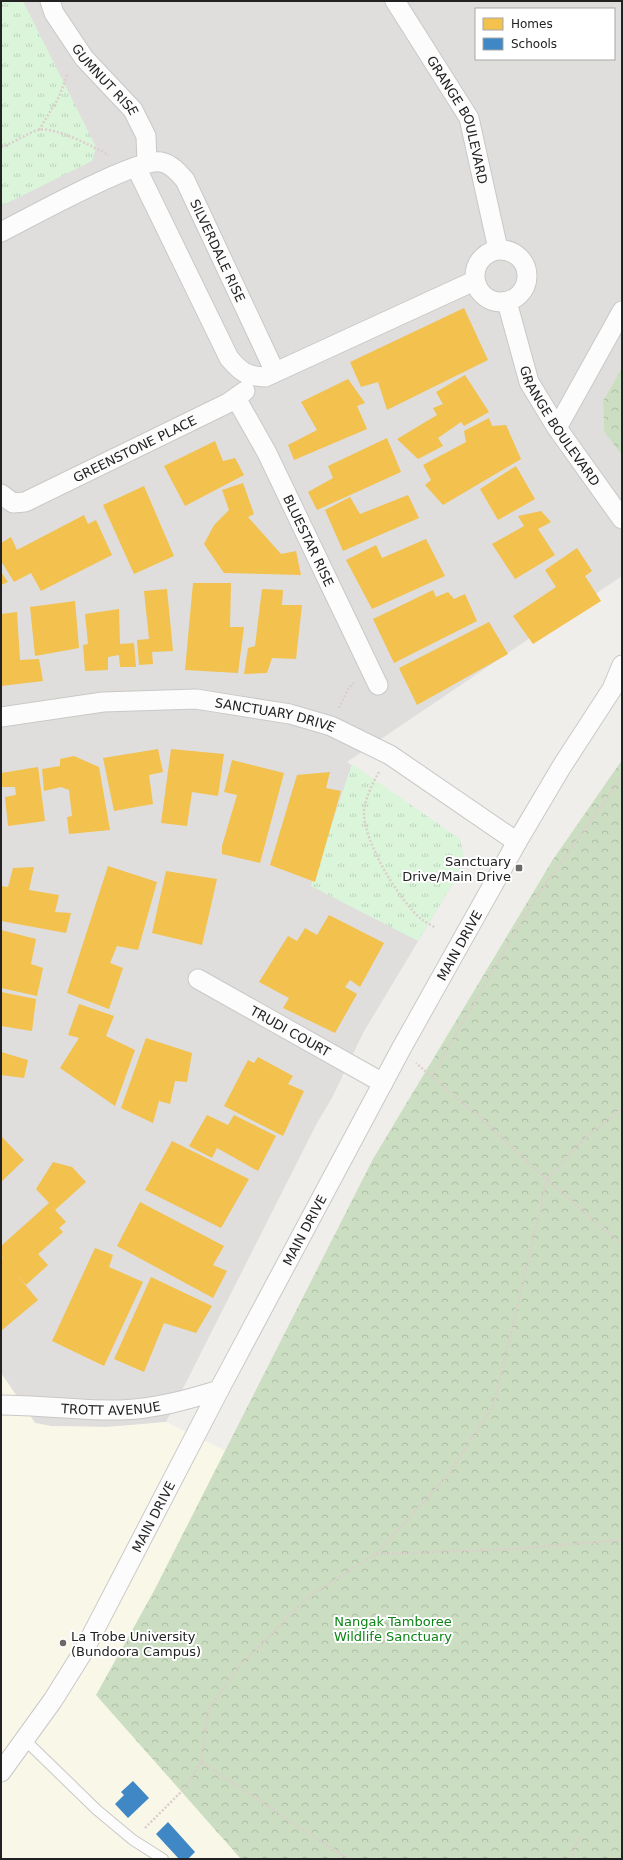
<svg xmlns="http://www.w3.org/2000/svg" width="623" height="1860" viewBox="0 0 623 1860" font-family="'DejaVu Sans',sans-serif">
<defs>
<pattern id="forest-crowns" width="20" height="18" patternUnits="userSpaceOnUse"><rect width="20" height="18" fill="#cbdec1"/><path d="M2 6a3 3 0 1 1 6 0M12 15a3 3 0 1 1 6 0" fill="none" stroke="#aebea6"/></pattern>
<pattern id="park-tufts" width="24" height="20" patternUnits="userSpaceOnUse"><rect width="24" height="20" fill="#daf5da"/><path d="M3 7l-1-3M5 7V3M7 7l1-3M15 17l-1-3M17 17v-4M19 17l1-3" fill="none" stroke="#bbd2bb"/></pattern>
</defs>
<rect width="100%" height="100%" fill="#f0eeeb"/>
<path fill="#dfdedc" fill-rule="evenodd" d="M1 1H622V367L603 401 604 431 622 456V576L347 762 460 839 465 863 363 1033 333 1096 317 1123 166 1422 136 1425 107 1427 51 1426 35 1423 1 1373ZM476 9H614V59H476Z"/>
<polygon fill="#f8f7e8" points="1,1373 35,1423 51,1426 107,1427 166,1422 226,1451 154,1591 97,1695 241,1859 1,1859"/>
<g fill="url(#forest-crowns)">
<polygon points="622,367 622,456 604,431 603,401"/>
<polygon points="622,760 622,1859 241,1859 96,1695 154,1591 373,1159 552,861"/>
</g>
<g fill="url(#park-tufts)">
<polygon points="1,1 23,1 96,147 92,161 1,206"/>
<polygon points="352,764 460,839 465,863 418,941 311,886"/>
</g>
<g fill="#f2c14e">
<polygon points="464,308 488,360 387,410 378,382 361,387 350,362"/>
<polygon points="465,375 489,412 464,426 461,422 438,438 443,446 418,459 397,439 437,415 433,408 443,404 436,392"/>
<polygon points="348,379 365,403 357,406 367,429 294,460 288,445 317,430 301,402"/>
<polygon points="489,418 492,426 506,425 521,459 443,505 425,485 431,480 423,465 466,442 464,431"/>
<polygon points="387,438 401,472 317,510 308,492 333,478 328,466"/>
<polygon points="215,441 223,461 235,458 244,475 185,506 164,466"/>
<polygon points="516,466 535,499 498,520 480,489"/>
<polygon points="243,483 254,514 248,517 281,554 296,551 301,575 224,573 204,544 214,525 229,510 222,490"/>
<polygon points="144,486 174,556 134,574 103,505"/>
<polygon points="408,495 419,518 343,551 325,510 350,497 360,514"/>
<polygon points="541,511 551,522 538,529 555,555 515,579 492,544 524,526 518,516"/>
<polygon points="84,515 88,524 96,520 112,555 41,591 31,573 14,582 1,561 1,543 11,537 17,550"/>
<polygon points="426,539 445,576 372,609 346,560 376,545 382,558"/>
<polygon points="577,548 592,571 585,576 601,601 533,644 513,616 556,587 545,570"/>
<polygon points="1,572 8,582 1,585"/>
<polygon points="193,583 231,583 230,627 244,627 238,673 185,670"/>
<polygon points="167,589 173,651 152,652 153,664 139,665 137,640 149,639 144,591"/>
<polygon points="262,589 283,590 282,605 302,605 296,659 272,658 267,673 244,674 248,648 255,646"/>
<polygon points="433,590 436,597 448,592 454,599 465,594 477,621 394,663 373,619"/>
<polygon points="75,601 79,648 35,656 30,607"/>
<polygon points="119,609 120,644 134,643 136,667 120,667 119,655 108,657 108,670 85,671 83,645 88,644 85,614"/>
<polygon points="17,612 20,660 39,659 43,681 1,686 1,614"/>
<polygon points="489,622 508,654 417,705 399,668"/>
<polygon points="158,749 163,772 149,775 153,804 114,811 103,758"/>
<polygon points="171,749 224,754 218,796 192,792 187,826 161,823"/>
<polygon points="74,756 99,767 110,830 69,834 67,817 72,816 69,790 61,787 44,791 42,769 60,766 60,759"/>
<polygon points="232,760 284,773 260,863 222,854 222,846 237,795 224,792"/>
<polygon points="38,767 45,821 8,826 5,797 16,795 15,787 1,787 1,773"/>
<polygon points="330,772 326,788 341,791 315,882 270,865 297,775"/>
<polygon points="108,866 157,882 138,950 117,946 110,963 123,968 109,1009 67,993"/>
<polygon points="34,867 29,890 59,895 55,912 71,913 66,933 1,921 1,886 8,887 13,868"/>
<polygon points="166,871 217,879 202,945 152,933"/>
<polygon points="329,915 384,943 360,987 350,980 345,987 357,994 335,1033 283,1008 289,998 259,982 288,936 297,941 305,928 317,935"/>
<polygon points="1,930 36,939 31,964 43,968 37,996 1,988"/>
<polygon points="1,992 36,999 32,1031 1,1026"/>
<polygon points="79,1004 114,1016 106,1036 135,1050 115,1106 60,1068 79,1038 68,1035"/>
<polygon points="146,1038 192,1053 187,1082 175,1081 170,1104 159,1101 153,1123 121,1108"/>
<polygon points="1,1052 28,1060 24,1078 1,1075"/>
<polygon points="258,1057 293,1076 288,1084 304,1091 283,1136 224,1106 248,1060 254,1063"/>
<polygon points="207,1115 228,1125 234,1115 276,1136 258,1171 217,1148 212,1158 189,1146"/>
<polygon points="1,1136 24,1160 1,1182"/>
<polygon points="172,1141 249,1179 221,1228 145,1190"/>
<polygon points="53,1162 72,1167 86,1182 55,1210 66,1222 59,1228 63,1232 38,1254 48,1265 26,1285 16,1274 38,1300 2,1330 1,1328 1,1260 3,1258 1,1256 1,1246 49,1203 36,1189"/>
<polygon points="140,1202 224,1246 213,1265 227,1271 213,1298 117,1246"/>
<polygon points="95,1248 113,1255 109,1267 143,1282 104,1366 52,1341"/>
<polygon points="151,1277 212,1306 196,1333 164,1323 144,1372 114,1359"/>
</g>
<g fill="#3f88c5">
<polygon points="133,1781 149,1798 128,1818 115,1804 124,1795 121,1792"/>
<polygon points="168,1822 195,1852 188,1859 179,1859 156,1834"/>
</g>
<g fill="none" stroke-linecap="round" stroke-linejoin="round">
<g stroke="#c9c8c7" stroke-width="12">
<polyline id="lane" points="25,1740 97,1810 133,1840 163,1859"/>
</g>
<g stroke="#c9c8c7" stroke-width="21">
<g id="street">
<path id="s1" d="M50 1 54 13 84 58 133 110 146 136 147 163"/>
<path id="s2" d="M395 1 469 118 498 249"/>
<path d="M136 167 229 358C241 372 246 376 265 377L474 281"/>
<path id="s3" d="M1 232C29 218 136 158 161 162 171 164 178 172 185 180L275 372"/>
<circle cx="501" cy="276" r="26"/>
<path id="s4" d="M507 302 529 382 557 428 622 519"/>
<path id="s5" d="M236 398 267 453 378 685"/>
<polyline points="557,428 622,311"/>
<path id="s6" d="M1 494 13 503 25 502 228 403 245 391"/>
<path id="s7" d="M1 717 103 702 196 699 290 714 331 726 390 755 517 842"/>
<path id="s8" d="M198 979 383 1083"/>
<path id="s9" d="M1 1405C41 1405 80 1411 120 1410 154 1409 187 1400 219 1390"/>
<path id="s10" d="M1 1772 53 1700 83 1652 219 1390 401 1049 517 842 562 766 612 689 622 665"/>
</g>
</g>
<g stroke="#dccecd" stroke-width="2.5" stroke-dasharray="2 2" stroke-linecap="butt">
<polyline points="39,130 59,97 68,73"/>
<path d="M1 147C14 143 27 133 38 130 55 126 93 147 109 155"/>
<polyline points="339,708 348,689 354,683"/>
<path d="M379 772C372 784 365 799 364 812 363 841 399 900 421 919 425 922 431 925 436 928"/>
<polyline points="432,1076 532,903 622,777"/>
<polyline points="622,1109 584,1139 547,1180 622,1244"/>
<polyline points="376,1554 511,1549 622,1540"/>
<polyline points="145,1828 185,1788 201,1762"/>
<polyline points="342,1855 350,1859"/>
<polyline points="337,1859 342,1855 201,1762 208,1710 238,1668 309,1596 376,1554 447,1476 494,1404 547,1180 492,1128 416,1063"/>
<polyline points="572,1859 574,1849 580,1838"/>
</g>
<use href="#lane" stroke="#fdfcfc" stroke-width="10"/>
<use href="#street" stroke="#fdfcfc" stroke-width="19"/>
</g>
<g fill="#6a6968" stroke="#fff" stroke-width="1.5">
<rect x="515" y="864" width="8" height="8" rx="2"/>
<circle cx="63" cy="1643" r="4"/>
</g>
<g text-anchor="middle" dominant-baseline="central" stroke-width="4" stroke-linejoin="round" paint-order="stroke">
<g font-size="13" fill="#222" stroke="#fff">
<text stroke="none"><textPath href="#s1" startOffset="97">GUMNUT RISE</textPath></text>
<text stroke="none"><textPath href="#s2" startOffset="136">GRANGE BOULEVARD</textPath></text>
<text stroke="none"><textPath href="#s3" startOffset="284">SILVERDALE RISE</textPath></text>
<text stroke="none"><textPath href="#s4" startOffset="136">GRANGE BOULEVARD</textPath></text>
<text stroke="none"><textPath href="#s6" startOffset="149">GREENSTONE PLACE</textPath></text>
<text stroke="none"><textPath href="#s5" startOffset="160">BLUESTAR RISE</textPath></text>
<text stroke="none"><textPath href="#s7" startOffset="277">SANCTUARY DRIVE</textPath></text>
<text stroke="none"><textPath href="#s10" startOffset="946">MAIN DRIVE</textPath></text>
<text stroke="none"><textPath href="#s8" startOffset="106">TRUDI COURT</textPath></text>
<text stroke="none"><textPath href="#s10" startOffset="622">MAIN DRIVE</textPath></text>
<text stroke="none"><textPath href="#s9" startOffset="110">TROTT AVENUE</textPath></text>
<text stroke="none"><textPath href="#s10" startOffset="298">MAIN DRIVE</textPath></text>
</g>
<g font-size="13" fill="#222" stroke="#fff" text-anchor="end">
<text x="511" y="861">Sanctuary<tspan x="511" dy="15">Drive/Main Drive</tspan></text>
<text x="71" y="1636" text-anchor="start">La Trobe University<tspan x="71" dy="15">(Bundoora Campus)</tspan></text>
</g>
<g font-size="13" fill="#0c8416" stroke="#fff">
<text x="393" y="1621">Nangak Tamboree<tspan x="393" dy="15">Wildlife Sanctuary</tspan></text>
</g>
</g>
<rect width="623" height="1860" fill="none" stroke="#222222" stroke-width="4"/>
<rect x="475" y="8" width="140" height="52" fill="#ffffff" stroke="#a7a7a7"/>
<rect x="483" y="18" width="20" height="12" fill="#f2c14e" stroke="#a7a7a7"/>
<text x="511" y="28" font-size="12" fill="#222222">Homes</text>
<rect x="483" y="38" width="20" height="12" fill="#3f88c5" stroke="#a7a7a7"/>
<text x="511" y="48" font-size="12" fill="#222222">Schools</text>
</svg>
